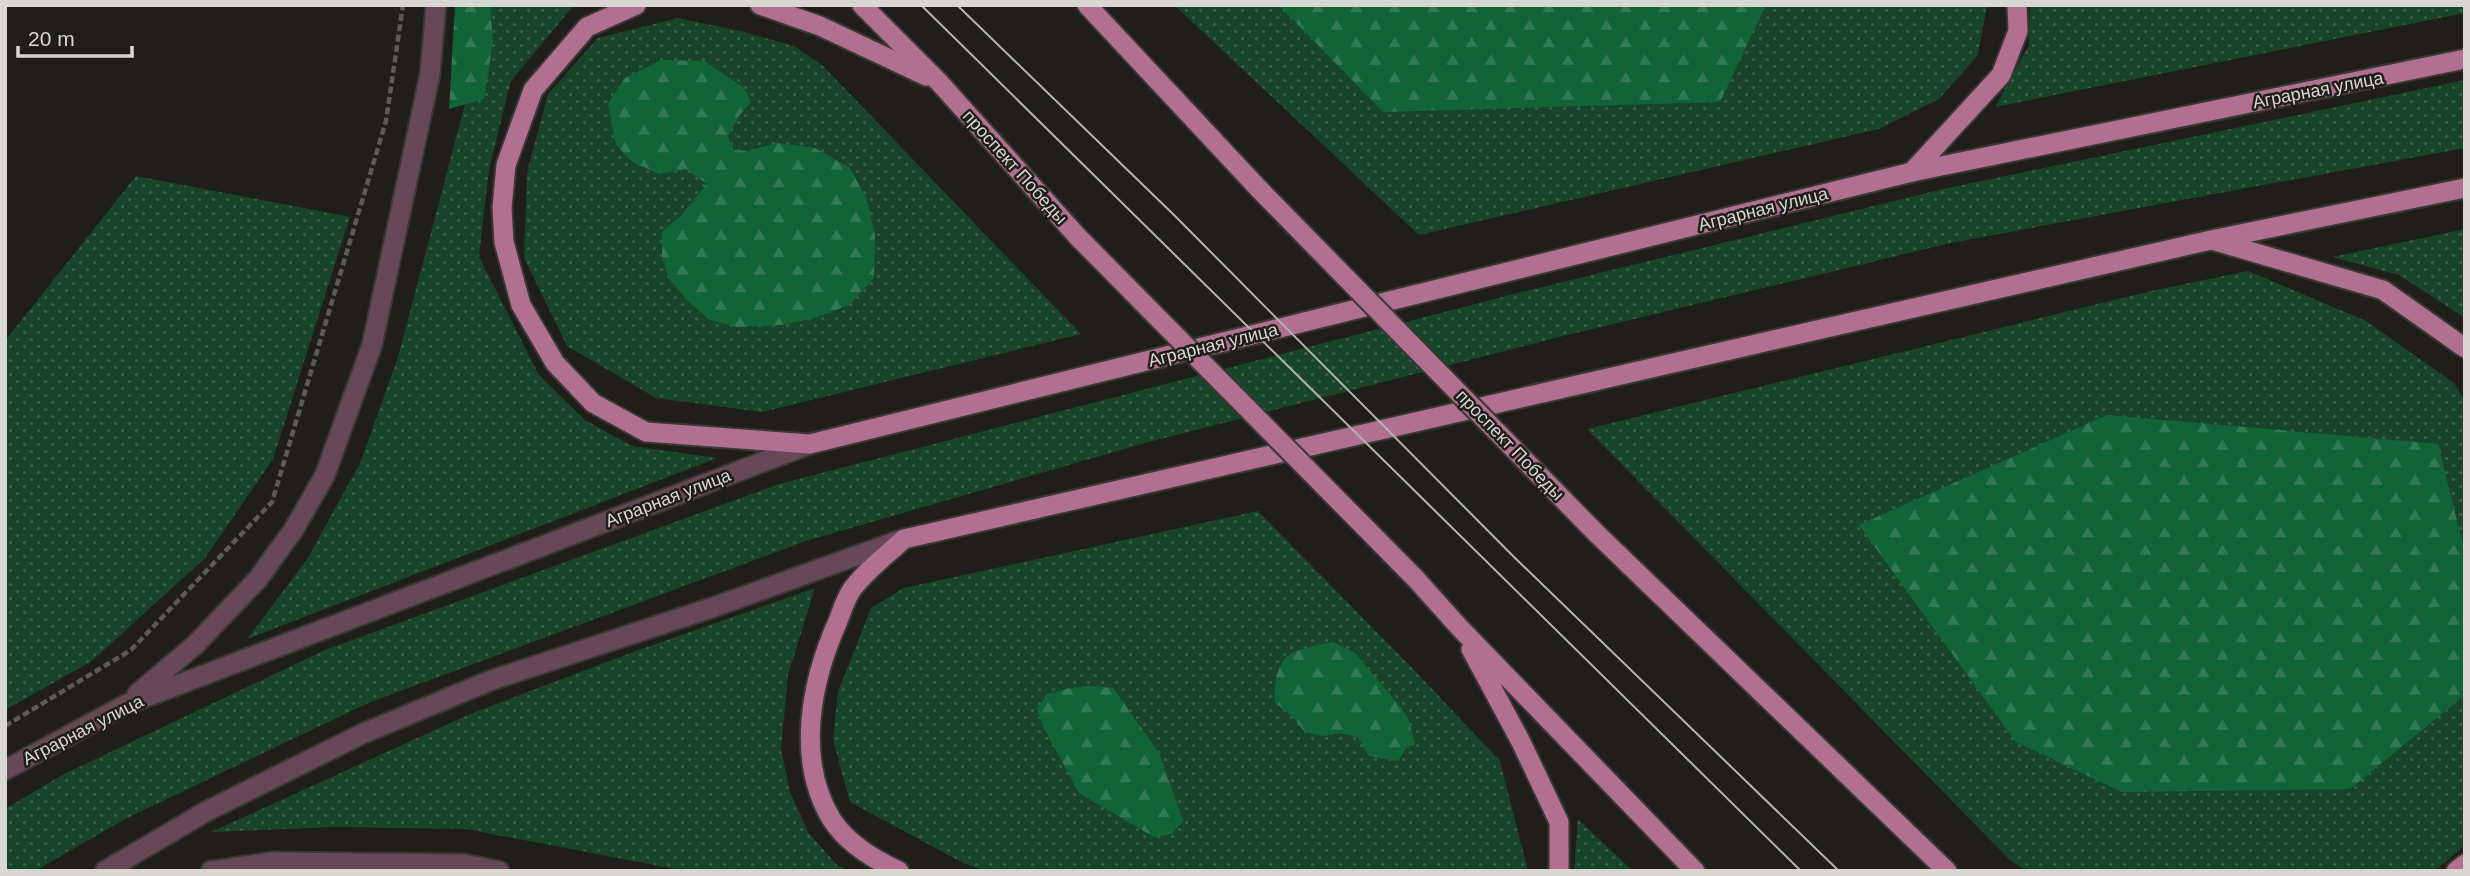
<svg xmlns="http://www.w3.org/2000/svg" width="2470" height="876" viewBox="0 0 2470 876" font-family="Helvetica,sans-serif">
<defs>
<pattern id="grass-dots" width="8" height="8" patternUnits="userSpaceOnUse" patternTransform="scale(1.75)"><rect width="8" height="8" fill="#184529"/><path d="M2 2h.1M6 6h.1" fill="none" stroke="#395f47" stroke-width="1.8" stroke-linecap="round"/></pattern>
<pattern id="forest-firs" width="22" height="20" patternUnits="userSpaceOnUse" patternTransform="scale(1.75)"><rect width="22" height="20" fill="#116436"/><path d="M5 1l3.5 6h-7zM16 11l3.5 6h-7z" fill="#337952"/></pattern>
</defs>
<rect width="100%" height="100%" fill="#201e1a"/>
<g fill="url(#grass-dots)">
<polygon points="471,5 574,5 511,81 489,169 479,257 539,375 585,420 632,446 717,458 247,639 308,558 361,461 398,357 472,78"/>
<polygon points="1174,5 1987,5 1978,55 1939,99 1879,129 1419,235"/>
<polygon points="2030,5 2465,5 2465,13 1995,107 2029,45"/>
<polygon points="678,18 740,31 794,46 823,66 1081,334 762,412 656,398 567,346 524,258 527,172 548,94 598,38"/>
<polygon points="2465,80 2465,148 1955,242 1555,338 1145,443 806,541 368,703 125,819 35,871 5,871 5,809 62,775 325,650 779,484 1510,295 1943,189"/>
<polygon points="136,176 350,217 273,459 205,558 92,661 5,710 5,341"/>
<polygon points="2465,229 2465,318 2399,275 2332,257"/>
<polygon points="2248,271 2366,321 2454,383 2465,401 2465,845 2441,866 2432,871 2027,871 2011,861 1587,429 2151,291"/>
<polygon points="1258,511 1416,672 1500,761 1528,871 986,871 963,863 850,802 833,740 838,692 871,608 904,588"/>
<polygon points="815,588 788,675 781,749 790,792 808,832 837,865 849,871 686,871 466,829 333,827 211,832 470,714 633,652"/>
<polygon points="1578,819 1633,871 1574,871"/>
</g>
<g fill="url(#forest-firs)">
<polygon points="455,5 490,5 493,42 484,99 449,109"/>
<polygon points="1279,5 1766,5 1720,102 1383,112"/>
<polygon points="661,60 704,61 744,88 751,102 739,116 728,136 734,150 748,151 777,143 815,148 850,168 867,200 875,235 874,278 849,305 815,318 781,325 737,327 708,319 686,299 670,280 662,258 662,232 681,216 707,184 686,169 659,174 633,162 616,145 608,104 625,78"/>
<polygon points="2107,415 2438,444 2465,553 2465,695 2350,789 2122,792 2016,742 1859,525"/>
<path d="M1333 642 1355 653 1400 706 1408 718 1415 744 1406 748 1398 761 1369 756 1358 737 1340 733 1324 736 1305 732 1292 716 1275 703C1274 654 1289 650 1333 642Z"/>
<polygon points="1090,686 1113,688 1159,753 1183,821 1172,834 1154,837 1079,793 1043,726 1037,710 1047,694 1071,688"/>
</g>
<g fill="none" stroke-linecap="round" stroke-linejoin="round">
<g stroke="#3a3834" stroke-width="23">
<g id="tertiary">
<polyline points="137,694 195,645 258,579 294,529 325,475 372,345 430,74 436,5"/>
<polyline points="5,770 125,705 810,444"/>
<polyline points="105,871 207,811 364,733 492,680 714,607 903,539"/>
<polyline points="211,871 273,862 464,864 499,871"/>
</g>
</g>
<g stroke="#3a3834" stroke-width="23">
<g id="primary">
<polyline points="636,5 587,27 533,90 506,165 502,208 504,242 521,305 555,363 593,403 646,432 810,444 1912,172 2465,59"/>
<polyline points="760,5 820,26 926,76"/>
<polyline points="862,5 938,81 1078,237"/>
<polyline points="1087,5 1259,189"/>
<polyline points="1912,172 2001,75 2018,31 2017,5"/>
<polyline points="2215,241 2383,290 2465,348"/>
<polyline points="1597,534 1947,871"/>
<polyline points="1416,579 1459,627 1695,871"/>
<polyline points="1471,649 1521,742 1559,822 1559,871"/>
<path d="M899 871C875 860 847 843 832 820 795 760 811 681 838 621 842 611 845 600 851 591 861 575 889 553 904 539L2211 240 2465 188"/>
<polyline points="2456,871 2465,864"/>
</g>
</g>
<polyline stroke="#5d5b58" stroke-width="4.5" stroke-dasharray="7 3.5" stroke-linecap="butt" points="5,726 131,650 272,502 386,121 403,5"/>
<use href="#tertiary" stroke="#674857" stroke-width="19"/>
<use href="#primary" stroke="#b1708f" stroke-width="19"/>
<g stroke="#b4b3b0" stroke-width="2">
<polyline points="921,5 1801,871"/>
<polyline points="957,5 1173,214 1514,557 1839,871"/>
</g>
<g stroke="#3a3834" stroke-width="23" stroke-linecap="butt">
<g id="primary-bridge">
<polyline points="1259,189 1597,534"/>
<polyline points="1078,237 1416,579"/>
</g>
</g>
<use href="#primary-bridge" stroke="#b1708f" stroke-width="19"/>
</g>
<g text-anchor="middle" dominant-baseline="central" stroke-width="5" stroke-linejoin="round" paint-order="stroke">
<g font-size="18" fill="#d8d7d4" stroke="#201e1a">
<text transform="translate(2318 90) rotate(-11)">Аграрная улица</text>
<text transform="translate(1015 167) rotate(48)">проспект Победы</text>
<text transform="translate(1763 209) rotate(-14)">Аграрная улица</text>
<text transform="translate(1213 345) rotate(-14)">Аграрная улица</text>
<text transform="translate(1510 445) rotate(46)">проспект Победы</text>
<text transform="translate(668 498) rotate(-21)">Аграрная улица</text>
<text transform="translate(83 730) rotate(-27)">Аграрная улица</text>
</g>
</g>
<rect width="2470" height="876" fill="none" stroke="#d8d7d4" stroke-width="14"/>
<path d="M18 46v10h114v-10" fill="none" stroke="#d8d7d4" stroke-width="3.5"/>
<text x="28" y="46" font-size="21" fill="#d8d7d4" stroke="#201e1a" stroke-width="5" paint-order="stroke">20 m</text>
</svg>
